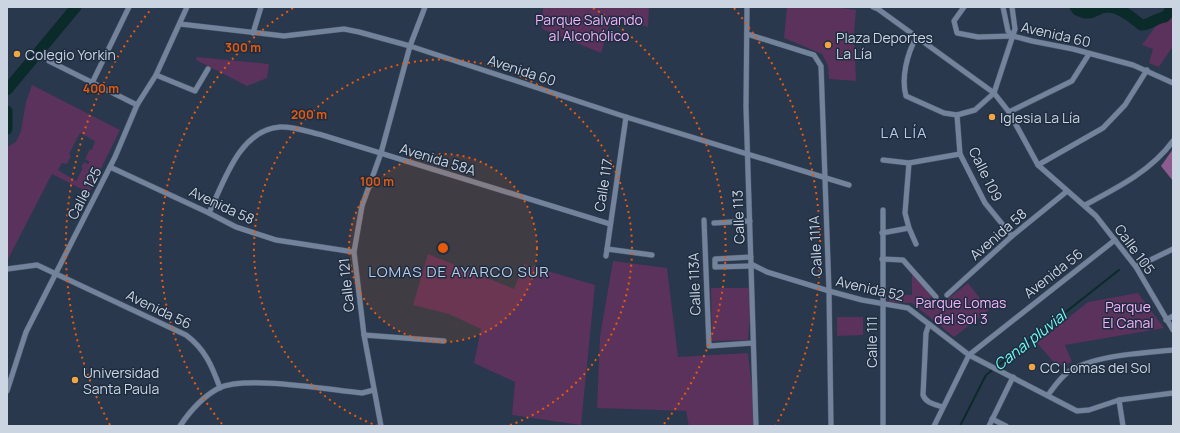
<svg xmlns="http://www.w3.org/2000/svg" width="1180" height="433" viewBox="0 0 1180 433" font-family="Manrope,sans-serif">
<rect width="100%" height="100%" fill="#29384c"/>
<g fill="#5a325c" fill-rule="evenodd">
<polygon points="543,7 649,7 648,27 612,16 601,53 542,29"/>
<polygon points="787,7 833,7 856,10 854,34 856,81 829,79 828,66 822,54 784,38"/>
<polygon points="1173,16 1173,46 1159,67 1149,63 1153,49 1142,45 1158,23"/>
<polygon points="197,57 269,64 267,78 247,86 196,60"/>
<path d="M32 85 120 130 89 193 52 174 7 261V147L16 142 21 131 26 102ZM80 133 95 141 92 150 90 149 85 159 90 162 88 164 84 162 81 167 83 168 76 181 58 170 62 163 67 164 71 156 69 154Z"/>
<polygon points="428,254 514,289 524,264 595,285 581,425 512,415 515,382 474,363 481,329 449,314 413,305"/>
<polygon points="613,261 667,268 678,357 748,353 756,426 689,426 686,411 597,408 600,337"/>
<polygon points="912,273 932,296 930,299 938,307 968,283 989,310 954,337 912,303 889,302 889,295 900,295 900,290 904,290 904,295 912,295"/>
<polygon points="711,288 752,288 748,340 712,341"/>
<polygon points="1138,293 1164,328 1065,345 1072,362 1058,367 1037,343 1088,302"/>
<polygon points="837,317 863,317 863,335 837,336"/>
</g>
<polygon fill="#8c5c8e" points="1173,149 1173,181 1161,166"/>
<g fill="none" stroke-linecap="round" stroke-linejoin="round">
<polyline stroke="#0a2b29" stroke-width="2" points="960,426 986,375 1119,270"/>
<g stroke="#0a2b29" stroke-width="11">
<path d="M1075 7 1077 10C1094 18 1094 8 1107 7 1120 7 1132 17 1141 25 1150 25 1156 18 1165 17L1168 13 1173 12"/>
<polyline points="7,90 76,7"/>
<polyline points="7,111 7,129"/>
</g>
<g stroke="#495566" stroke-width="6">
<g id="street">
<polyline points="747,7 746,107 756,426"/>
<polyline points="873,7 878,9 994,93 1009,112 1038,165 1096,216 1136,267 1173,330"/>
<polyline points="964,7 954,21 957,33 978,37 1013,36 1032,41 1073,49 1133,65 1173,83"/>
<polyline points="1003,7 1008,31 1013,36"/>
<polyline points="180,24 284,36 344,29 359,32 410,46 626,117 849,185"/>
<polyline points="253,33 261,7"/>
<polyline points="747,34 814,55 821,66 829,291 831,426"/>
<path d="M916 38C907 54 901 78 906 96L944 113 957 115 975 110 994 93 1015 29 1012 7"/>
<polyline points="49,61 137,105"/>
<polyline points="156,75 195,91 208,69"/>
<polyline points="92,83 129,7"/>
<polyline points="1009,112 1072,81 1089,54"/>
<polyline points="957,115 960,154 985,203 1012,236"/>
<polyline points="883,160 909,163 960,154"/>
<polyline points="909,163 905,213 909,228 916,244"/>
<polyline points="1038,165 1103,128 1125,105 1147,70"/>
<polyline points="110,167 209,213 236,227 276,240 354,252"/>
<path d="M1085 205C1117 188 1151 171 1173 141"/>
<polyline points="883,210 883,426"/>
<path d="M209 213C224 182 239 130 280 127 293 126 309 132 322 135L610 224"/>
<polyline points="704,220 709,346 753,343"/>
<polyline points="714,223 750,221"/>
<polyline points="882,233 909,228"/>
<polyline points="607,249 652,255"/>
<polyline points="606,256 626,117"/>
<polyline points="751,257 715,259 715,267 751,266"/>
<polyline points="882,259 903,260 936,297"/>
<polyline points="751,264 767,272 829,291 862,300 908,308 969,355 1077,411 1089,410 1119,400 1173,393"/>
<polyline points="1136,267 1173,249"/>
<path d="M7 269 37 265 186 335C205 349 212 366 220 388"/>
<polyline points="947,295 1012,236 1066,192"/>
<polyline points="1166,320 1173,316"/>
<path d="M929 324 926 333 923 395C926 403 934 404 942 407"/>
<polyline points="364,335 444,341"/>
<polyline points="7,391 26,332 115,157 137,105 156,75 187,7"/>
<path d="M1048 395C1054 387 1060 378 1068 372 1093 355 1143 353 1173 350"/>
<polyline points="1119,400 1123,426"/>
<polyline points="992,419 1006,426"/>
<path d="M180 426C190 411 202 397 219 388 247 375 329 390 362 393L374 390"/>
<polyline points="381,426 364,335 354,252 362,206 381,153 410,46 425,7"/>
<polyline points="934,426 969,355 1115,240"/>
<polyline points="989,426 1013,377"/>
</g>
</g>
<use href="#street" stroke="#73839b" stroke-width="5"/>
</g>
<circle cx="443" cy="248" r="94" fill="#e8590c" fill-opacity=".12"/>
<g fill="none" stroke="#e8590c" stroke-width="2" stroke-dasharray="2 4">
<circle cx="443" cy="248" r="94"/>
<path d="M378 426A189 189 0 1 1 508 426"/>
<path d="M222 424A283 283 0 0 1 293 8M593 8A283 283 0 0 1 664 424"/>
<path d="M110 425A377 377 0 0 1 152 8M734 8A377 377 0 0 1 776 425"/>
</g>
<g fill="#f3a443" stroke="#1f2d41" stroke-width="1.5">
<circle cx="828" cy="45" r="4"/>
<circle cx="17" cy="54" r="4"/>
<circle cx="992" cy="117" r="4"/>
<circle cx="1032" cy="367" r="4"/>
<circle cx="75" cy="380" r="4"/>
</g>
<g text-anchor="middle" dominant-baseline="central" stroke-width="3" stroke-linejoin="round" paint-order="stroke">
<g font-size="14" fill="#f8b2fb" stroke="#1f2d41">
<text x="589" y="19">Parque Salvando<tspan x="589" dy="16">al Alcohólico</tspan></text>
<text x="961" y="302">Parque Lomas<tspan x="961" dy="16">del Sol 3</tspan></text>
<text x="1128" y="306">Parque<tspan x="1128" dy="16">El Canal</tspan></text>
</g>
<g font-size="14" fill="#cbd4e1" stroke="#1f2d41">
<text transform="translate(1056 34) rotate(13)">Avenida 60</text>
<text transform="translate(522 70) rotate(18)">Avenida 60</text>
<text transform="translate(438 159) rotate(17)">Avenida 58A</text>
<text transform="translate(986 174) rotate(64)">Calle 109</text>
<text transform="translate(603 185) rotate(-81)">Calle 117</text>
<text transform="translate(84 193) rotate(-63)">Calle 125</text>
<text transform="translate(222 205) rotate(25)">Avenida 58</text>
<text transform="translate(738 217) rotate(-92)">Calle 113</text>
<text transform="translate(998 234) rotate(-41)">Avenida 58</text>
<text transform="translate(815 246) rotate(-93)">Calle 111A</text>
<text transform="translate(1135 249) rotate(54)">Calle 105</text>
<text transform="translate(1053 273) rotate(-38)">Avenida 56</text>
<text transform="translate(694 284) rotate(-92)">Calle 113A</text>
<text transform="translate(346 285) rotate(-96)">Calle 121</text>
<text transform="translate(870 288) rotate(13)">Avenida 52</text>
<text transform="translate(159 309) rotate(26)">Avenida 56</text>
<text transform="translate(871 342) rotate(-90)">Calle 111</text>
</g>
<g font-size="14" fill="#cbd4e1" stroke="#1f2d41" text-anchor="start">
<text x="836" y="37">Plaza Deportes<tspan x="836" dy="16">La Lía</tspan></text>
<text x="25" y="54">Colegio Yorkin</text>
<text x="1000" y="117">Iglesia La Lía</text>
<text x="1040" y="367">CC Lomas del Sol</text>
<text x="83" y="372">Universidad<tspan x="83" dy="16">Santa Paula</tspan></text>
</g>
<g font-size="15" letter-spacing="1" fill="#b9cbe5" stroke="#1f2d41">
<text x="904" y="132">LA LÍA</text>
<text x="459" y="271">LOMAS DE AYARCO SUR</text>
</g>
<g font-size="15" font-style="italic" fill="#6ffdf3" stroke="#1f2d41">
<text transform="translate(1030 340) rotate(-38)">Canal pluvial</text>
</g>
</g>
<circle cx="443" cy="248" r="6" fill="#e8590c" stroke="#1f2d41" stroke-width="2"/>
<g font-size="12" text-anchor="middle" font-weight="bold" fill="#e8590c" stroke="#1f2d41" stroke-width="3" stroke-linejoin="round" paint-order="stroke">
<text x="243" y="52">300 m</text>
<text x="101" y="93">400 m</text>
<text x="309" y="119">200 m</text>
<text x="377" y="186">100 m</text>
</g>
<rect width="1180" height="433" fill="none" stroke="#cbd4e1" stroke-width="16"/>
</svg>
